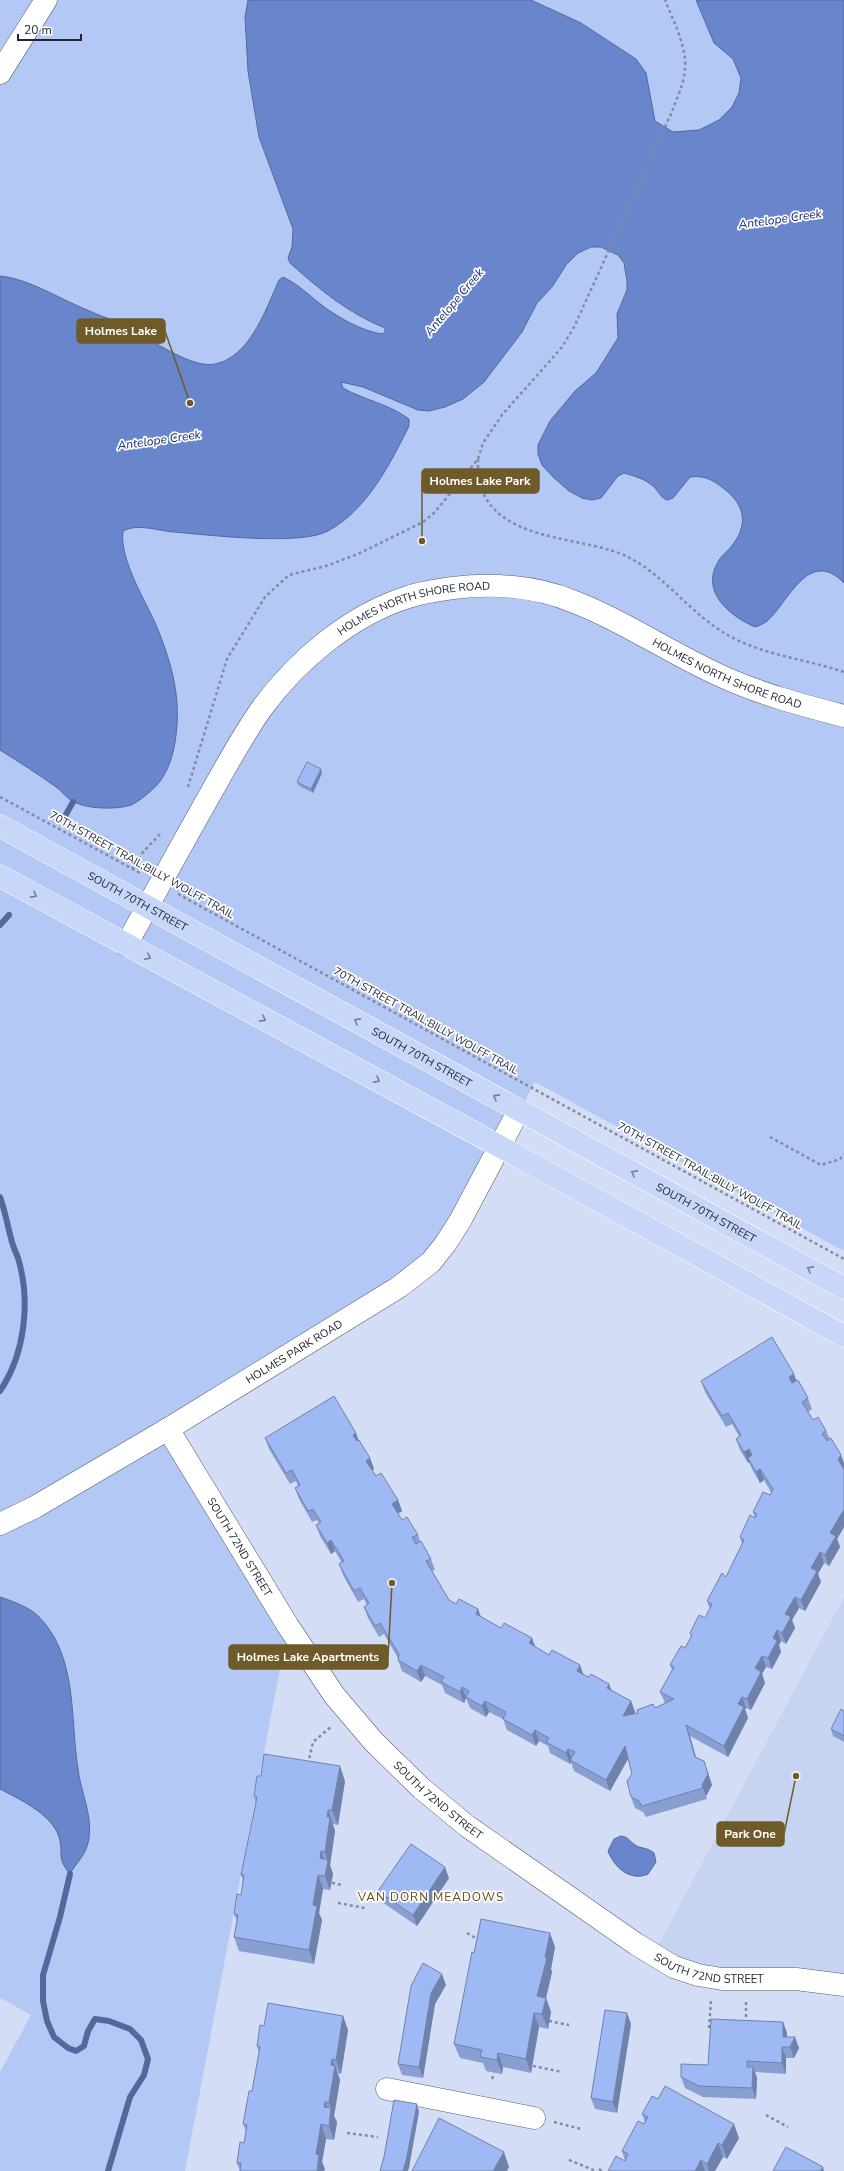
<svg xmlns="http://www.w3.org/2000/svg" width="844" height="2171" viewBox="0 0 844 2171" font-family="'Nunito Sans',sans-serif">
<rect width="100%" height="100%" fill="#d3def6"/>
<polygon fill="#c6d3f1" points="844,1597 844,1985 722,1979 653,1955"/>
<polygon fill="#b4c8f5" points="0,0 844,0 844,1251 535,1082 446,1243 168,1429 288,1626 185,2171 0,2171 0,2072 31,2015 0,1998"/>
<g fill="#6986cd" stroke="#53699d">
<path d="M248 0H531L581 23 636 59 646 73 655 121 673 132 699 130 719 120 732 107 739 93 741 78 733 59 714 43 696 0H844V583C808 546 788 604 766 622 763 624 758 626 755 627 730 616 700 592 718 562 720 557 726 553 730 548 749 526 746 505 723 488 713 480 704 475 690 477L673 498 667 500C660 497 659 492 654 487 646 479 634 476 624 473L618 476 601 498 592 500 582 498 569 491 553 477 542 465 538 454V445L550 421 575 391 596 373 618 338 617 314 627 290V281L624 263 618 255 601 247H591L578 253 566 265 552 287 537 303 522 332 484 382 463 399 445 407 429 411 418 410 363 387 341 382 343 388C364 400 389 404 409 419V426C390 464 367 510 328 531 300 546 209 535 174 532 158 531 138 523 123 531 119 561 148 604 159 632 172 666 181 698 176 735 174 753 169 771 157 785 150 792 140 801 131 805 117 810 87 809 74 802 67 799 62 791 56 787 38 774 19 762 0 750V276C29 279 58 298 85 309 99 316 115 320 130 328 150 339 192 369 215 364 250 357 266 309 279 280L283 277C298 284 310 296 323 306 339 318 362 331 382 334L385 332V328C348 313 320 290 290 263L288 258 292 247 293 229 259 137 248 71 245 17Z"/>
<path d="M0 1597C12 1601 29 1607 38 1616 78 1655 70 1719 78 1769 81 1794 94 1817 88 1843 85 1856 76 1863 70 1874 56 1857 64 1855 59 1837 52 1814 19 1799 0 1789Z"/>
<path d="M621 1836C629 1837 629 1841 635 1845 641 1849 647 1847 654 1853L656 1862 648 1874C630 1882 614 1867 608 1851L614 1839Z"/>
</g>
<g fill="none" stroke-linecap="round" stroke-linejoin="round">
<g stroke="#53699d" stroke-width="6">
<polyline points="64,818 73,802"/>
<polyline points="0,925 9,915"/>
<path d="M0 1197C5 1210 7 1224 11 1238 12 1245 16 1252 18 1258 31 1301 25 1354 0 1391"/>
<polyline points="70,1874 60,1917 43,1975 43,2001 47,2021 54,2037 68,2048 76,2051 84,2046 88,2031 95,2019 109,2021 130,2029 141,2040 148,2059 144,2075 130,2097 108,2171"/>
</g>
<g stroke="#545d71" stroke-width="23">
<g id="minor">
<polyline points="0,73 46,0"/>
<path id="s1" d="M126 945C152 899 177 853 203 807 222 774 240 739 262 708 297 660 351 615 408 597 423 592 438 590 453 588 492 583 535 586 572 601 624 621 670 653 721 676 760 694 802 705 844 716"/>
<path id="s2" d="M168 1429 288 1626 334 1695 373 1741 421 1788 467 1826 636 1944 674 1967 698 1975 722 1979H796L844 1985"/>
<path id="s3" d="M0 1524 35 1507 168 1429 399 1287 431 1262 446 1243 460 1221 519 1110"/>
<polyline points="387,2089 534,2118"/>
</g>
</g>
<g stroke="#fff" stroke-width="23">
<g id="major">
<path id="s4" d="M0 826 844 1288"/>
<polyline points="0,876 532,1164 844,1336"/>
</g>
</g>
<g stroke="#838b9c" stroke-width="2.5" stroke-dasharray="3 3" stroke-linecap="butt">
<path d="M478 459C478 467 478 476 480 484 497 544 584 535 628 557 664 575 690 613 726 634 761 655 806 659 844 672"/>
<path d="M188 787 227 659 265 597 289 575 326 566 358 554 423 522 435 512 478 459 483 443 502 415 562 347 574 327 671 114C676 100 684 85 685 69 687 47 673 20 665 0"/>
<polyline points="0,797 142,874"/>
<polyline points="132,869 143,852 162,832"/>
<polyline points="178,894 844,1259"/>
<polyline points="770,1137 821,1165 840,1159 844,1154"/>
<polyline points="308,1764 313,1742 332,1726"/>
<polyline points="332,1883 342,1885"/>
<polyline points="338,1903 365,1908"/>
<polyline points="467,1933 479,1940"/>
<polyline points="549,2021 569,2025"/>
<polyline points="746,2023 746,2000"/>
<polyline points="709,2028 711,2001"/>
<polyline points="533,2066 562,2072"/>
<polyline points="492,2079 494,2073"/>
<polyline points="766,2115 788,2127"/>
<polyline points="554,2122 581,2129"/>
<polyline points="347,2133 378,2137"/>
<polyline points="569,2160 596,2171"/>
<polyline points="599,2169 602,2171"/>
</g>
<use href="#minor" stroke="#fff" stroke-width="22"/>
<use href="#major" stroke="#c8d7f8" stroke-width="22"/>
</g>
<g fill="#899fd2">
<polygon points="322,773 313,793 299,786 297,782"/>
<polygon points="701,1381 797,1381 808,1398 812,1409 808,1412 813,1420 826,1431 830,1439 844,1470 844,1527 837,1539 840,1547 829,1566 824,1563 818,1574 821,1582 805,1611 799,1608 792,1620 795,1628 786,1644 781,1641 779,1645 781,1652 772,1669 766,1667 762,1674 765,1683 751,1710 746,1708 745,1709 748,1718 728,1757 690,1736 696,1758 708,1772 712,1785 706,1796 707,1799 646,1817 643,1812 635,1808 631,1797 632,1774 628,1759 610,1791 574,1771 571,1762 570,1764 550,1753 548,1746 539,1741 536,1746 507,1730 503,1719 489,1712 486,1717 470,1708 466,1698 464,1703 445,1693 442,1685 425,1676 421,1682 402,1671 398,1660 398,1658 384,1634 379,1637 368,1618 364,1607 367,1605 364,1599 358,1602 343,1575 339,1564 342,1563 335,1551 331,1554 320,1536 316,1525 319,1523 317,1520 312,1522 299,1499 295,1488 298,1486 296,1481 290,1484 269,1449 265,1438 356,1433 358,1440 370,1458 374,1469 372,1470 376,1476 398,1500 402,1511 398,1513 402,1520 418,1535 420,1541 431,1559 435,1570 432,1571 449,1600 456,1604 478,1609 481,1617 501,1628 532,1638 535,1647 588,1677 609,1684 612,1691 631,1701 635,1712 634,1714 655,1708 665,1703 660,1692 672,1670 670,1665 685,1648 691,1637 690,1633 705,1618 710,1609 707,1601 726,1577 742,1544 740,1537 755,1518 753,1512 770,1495 771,1492 764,1480 760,1483 752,1469 749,1462 748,1463 740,1450 736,1439 739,1436 732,1424 726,1427 705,1392"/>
<polygon points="844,1711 844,1742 833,1736 831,1729"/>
<polygon points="261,1776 345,1781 338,1825 333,1824 335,1831 330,1865 333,1874 330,1890 323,1889 319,1913 322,1920 314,1964 239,1951 234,1937 237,1921 234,1914 241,1895 243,1880 241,1875 256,1803 254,1796"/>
<polygon points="449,1878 417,1926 382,1902 378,1891"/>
<polygon points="555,1947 551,1969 552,1972 546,1998 551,2012 548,2029 539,2027 531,2073 503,2067 502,2074 486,2071 483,2063 460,2058 454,2044 474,1953"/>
<polygon points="446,1985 435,2004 423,2078 402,2075 398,2064"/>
<polygon points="343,2016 348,2030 341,2074 338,2073 340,2080 334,2116 337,2122 334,2140 326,2139 322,2162 325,2169 240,2171 237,2163 244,2143 246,2131 243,2124 252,2091 259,2052 257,2046 264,2026"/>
<polygon points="783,2022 787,2033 787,2037 799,2048 794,2058 786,2058 786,2074 755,2072 757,2078 756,2099 703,2097 685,2088 681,2077 708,2065"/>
<polygon points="631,2024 617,2113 595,2109 591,2098"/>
<polygon points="642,2114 739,2138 727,2159 723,2157 715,2171 608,2171 625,2161 622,2151 644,2124 645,2122"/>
</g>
<g fill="#6f82ab">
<polygon points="321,769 322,773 313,793 311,789"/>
<polygon points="794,1374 798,1385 793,1388 789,1377"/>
<polygon points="356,1433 360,1444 357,1446 353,1435"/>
<polygon points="749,1449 753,1460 748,1458 749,1462 748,1463 744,1452"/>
<polygon points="841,1455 844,1463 844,1468 842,1470 838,1459"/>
<polygon points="370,1458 374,1469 370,1472 366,1461"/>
<polygon points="760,1469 764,1480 760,1483 756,1472"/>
<polygon points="398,1500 402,1511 396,1515 392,1504"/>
<polygon points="843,1511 844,1514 844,1527 837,1539 840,1547 829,1566 825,1555 830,1533"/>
<polygon points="331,1540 335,1551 331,1554 327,1543"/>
<polygon points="820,1552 824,1563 818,1574 821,1582 805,1611 801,1600 811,1568"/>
<polygon points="795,1597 799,1608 792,1620 795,1628 786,1644 782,1633 785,1614"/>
<polygon points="478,1609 482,1620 476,1614"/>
<polygon points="777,1630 781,1641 779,1645 781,1652 772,1669 768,1658 773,1638"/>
<polygon points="532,1638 536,1649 529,1643"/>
<polygon points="762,1656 766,1667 762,1674 765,1683 751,1710 747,1699 755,1668"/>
<polygon points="421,1665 425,1676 421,1682 417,1671"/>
<polygon points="580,1665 584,1676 577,1671"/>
<polygon points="609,1684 613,1695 607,1688"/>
<polygon points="462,1687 466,1698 464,1703 460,1692"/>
<polygon points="742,1697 746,1708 745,1709 748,1718 728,1757 724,1746 738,1704"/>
<polygon points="485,1701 489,1712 486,1717 482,1706"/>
<polygon points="631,1701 635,1712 627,1727 623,1716"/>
<polygon points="686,1725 690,1736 699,1768 695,1757"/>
<polygon points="535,1730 539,1741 536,1746 532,1735"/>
<polygon points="625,1746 629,1757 610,1791 606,1780"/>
<polygon points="568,1749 572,1760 570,1760 571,1762 570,1764 566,1753"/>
<polygon points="704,1761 712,1785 706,1796 707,1799 703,1788 702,1785"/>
<polygon points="340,1766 345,1781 338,1825 332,1810"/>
<polygon points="328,1810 335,1831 330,1865 333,1874 330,1890 325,1876 328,1861 325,1852"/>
<polygon points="321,1851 326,1865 320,1858"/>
<polygon points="445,1867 449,1878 417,1926 413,1915"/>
<polygon points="318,1875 323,1889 319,1913 322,1920 314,1964 309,1950 313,1905"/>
<polygon points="550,1933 555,1947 551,1969 552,1972 546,1998 551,2012 548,2029 542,2014 537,1996"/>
<polygon points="442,1974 446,1985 435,2004 423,2078 419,2067 431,1993"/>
<polygon points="534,2013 539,2027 531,2073 526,2059"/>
<polygon points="627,2013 631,2024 617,2113 613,2102"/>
<polygon points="343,2016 348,2030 341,2074 336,2060"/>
<polygon points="783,2022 787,2033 787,2048 783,2037"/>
<polygon points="795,2037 799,2048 794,2058 790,2047"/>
<polygon points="782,2047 786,2058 786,2074 782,2063"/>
<polygon points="498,2053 503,2067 502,2074 497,2060"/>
<polygon points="332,2059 340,2080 334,2116 337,2122 334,2140 329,2126 324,2107 325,2102 330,2116 331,2108 329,2102"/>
<polygon points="753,2067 757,2078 756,2099 752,2088"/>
<polygon points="417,2104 419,2112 409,2168 408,2171 403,2171"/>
<polygon points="321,2124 326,2139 322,2162 325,2169 324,2171 317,2171 316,2154"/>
<polygon points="734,2124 739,2138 727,2159 722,2145"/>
<polygon points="718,2143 723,2157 715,2171 709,2171 707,2164"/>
<polygon points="504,2152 509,2167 507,2171 493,2171"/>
<polygon points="701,2160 705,2171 695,2171"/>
<polygon points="823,2167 824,2171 820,2171"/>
</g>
<g fill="#9fb9f4" stroke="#6f82ab">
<polygon points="307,762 321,769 311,789 297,782"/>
<polygon points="772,1337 794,1374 789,1377 792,1383 798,1380 808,1398 802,1402 813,1420 818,1417 826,1431 822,1434 827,1441 831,1438 841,1455 838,1459 844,1470 844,1511 843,1511 830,1533 836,1536 825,1555 820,1552 811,1568 817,1571 801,1600 795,1597 785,1614 791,1617 782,1633 777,1630 773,1638 777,1641 768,1658 762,1656 755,1668 761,1672 747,1699 742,1697 738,1704 744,1707 724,1746 686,1725 695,1757 704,1761 708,1774 702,1785 703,1788 642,1806 639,1801 631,1797 627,1781 632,1774 625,1746 606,1780 570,1760 575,1752 568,1749 566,1753 546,1742 549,1738 535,1730 532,1735 503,1719 506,1712 485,1701 482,1706 466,1697 469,1691 462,1687 460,1692 441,1682 444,1677 421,1665 417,1671 398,1660 399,1654 380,1623 375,1626 364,1607 369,1603 360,1588 354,1591 339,1564 344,1561 331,1540 327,1543 316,1525 321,1522 313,1509 308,1511 295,1488 300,1485 292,1470 286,1473 265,1438 334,1396 356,1433 353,1435 357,1441 359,1440 370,1458 366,1461 376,1476 381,1473 398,1500 392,1504 402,1520 407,1517 418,1535 412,1537 416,1544 421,1541 431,1559 426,1561 449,1600 456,1604 459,1599 478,1609 476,1614 501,1628 504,1623 532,1638 529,1643 549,1655 552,1650 580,1665 577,1671 588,1677 591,1674 609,1684 607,1688 631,1701 623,1716 638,1713 637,1710 653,1704 655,1708 674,1699 660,1692 674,1667 670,1665 681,1646 685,1648 692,1635 690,1633 699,1615 705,1618 712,1604 707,1601 722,1573 726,1577 744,1540 740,1537 750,1515 755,1518 757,1514 753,1512 763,1492 770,1495 773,1489 760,1469 756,1472 748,1458 752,1455 749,1449 744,1452 736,1439 741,1435 728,1413 722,1416 701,1381"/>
<polygon points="841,1709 844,1711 844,1736 831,1729"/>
<polygon points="264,1754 340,1766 332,1810 328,1810 327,1817 330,1817 325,1852 321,1851 320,1858 328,1860 325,1876 318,1875 313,1905 317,1906 309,1950 234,1937 238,1915 234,1914 237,1894 241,1895 244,1875 241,1875 257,1797 254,1796 257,1776 261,1776"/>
<polygon points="411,1844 445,1867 413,1915 378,1891"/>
<polygon points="481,1919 550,1933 545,1957 547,1958 537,1996 546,1998 542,2014 534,2013 526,2059 498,2053 497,2060 480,2057 482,2050 454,2044 472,1952 474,1953"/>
<polygon points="423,1963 442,1974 431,1993 419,2067 398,2064 411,1986"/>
<polygon points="268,2003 343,2016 336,2060 332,2059 331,2065 335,2066 329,2102 325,2102 324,2107 331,2108 329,2126 321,2124 316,2154 319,2155 317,2171 240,2171 241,2163 237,2163 240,2142 244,2143 247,2125 243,2124 249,2091 252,2091 260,2047 257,2046 260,2025 264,2026"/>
<polygon points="605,2010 627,2013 613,2102 591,2098"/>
<polygon points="711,2019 783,2022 783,2037 795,2037 790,2047 782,2047 782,2063 747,2061 747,2067 753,2067 752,2088 699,2086 681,2077 681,2064 708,2065"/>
<polygon points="665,2086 734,2124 722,2145 718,2143 707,2164 701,2160 695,2171 608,2171 616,2156 625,2161 628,2154 622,2151 638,2121 644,2124 648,2117 642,2114 652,2096 658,2099"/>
<polygon points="394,2100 417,2104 406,2161 403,2171 380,2171 384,2157"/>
<polygon points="439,2118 504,2152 493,2171 412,2171"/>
<polygon points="786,2147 823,2167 820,2171 773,2171"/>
</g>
<defs><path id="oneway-chevron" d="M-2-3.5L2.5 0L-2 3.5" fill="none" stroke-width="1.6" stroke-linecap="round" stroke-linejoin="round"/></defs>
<g stroke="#747e93">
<use href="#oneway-chevron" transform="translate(34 895) rotate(29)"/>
<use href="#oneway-chevron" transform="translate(148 957) rotate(28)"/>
<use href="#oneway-chevron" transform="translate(263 1019) rotate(28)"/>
<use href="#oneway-chevron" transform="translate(357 1021) rotate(-151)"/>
<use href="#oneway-chevron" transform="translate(377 1080) rotate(28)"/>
<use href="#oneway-chevron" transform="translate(496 1097) rotate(-151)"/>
<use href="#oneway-chevron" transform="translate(634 1173) rotate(-151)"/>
<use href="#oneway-chevron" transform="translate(810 1269) rotate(-151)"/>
</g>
<g text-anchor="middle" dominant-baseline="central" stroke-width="3.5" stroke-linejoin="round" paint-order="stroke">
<g font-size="11" fill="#21252e" stroke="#fff">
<text stroke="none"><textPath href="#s1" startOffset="462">HOLMES NORTH SHORE ROAD</textPath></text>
<text stroke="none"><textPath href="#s1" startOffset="798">HOLMES NORTH SHORE ROAD</textPath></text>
<text transform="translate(142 865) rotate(29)">70TH STREET TRAIL;BILLY WOLFF TRAIL</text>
<text stroke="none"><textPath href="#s4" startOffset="157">SOUTH 70TH STREET</textPath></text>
<text transform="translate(426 1021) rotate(29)">70TH STREET TRAIL;BILLY WOLFF TRAIL</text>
<text stroke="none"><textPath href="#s4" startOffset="481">SOUTH 70TH STREET</textPath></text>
<text transform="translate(710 1176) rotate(29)">70TH STREET TRAIL;BILLY WOLFF TRAIL</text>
<text stroke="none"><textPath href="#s4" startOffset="805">SOUTH 70TH STREET</textPath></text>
<text stroke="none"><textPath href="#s3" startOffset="341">HOLMES PARK ROAD</textPath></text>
<text stroke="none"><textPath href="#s2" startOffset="138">SOUTH 72ND STREET</textPath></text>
<text stroke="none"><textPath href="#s2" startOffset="462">SOUTH 72ND STREET</textPath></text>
<text stroke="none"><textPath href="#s2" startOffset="786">SOUTH 72ND STREET</textPath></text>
</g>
<g font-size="12" font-style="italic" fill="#11287a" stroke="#fff">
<text transform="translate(780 219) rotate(-8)">Antelope Creek</text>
<text transform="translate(454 302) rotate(-50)">Antelope Creek</text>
<text transform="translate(159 440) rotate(-8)">Antelope Creek</text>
</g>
<g font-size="12" letter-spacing="1" fill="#654e12" stroke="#fff">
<text x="431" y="1897">VAN DORN MEADOWS</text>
</g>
</g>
<path fill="none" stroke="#6f5a29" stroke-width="1.5" d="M190 403L165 331M422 541L422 481M392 1583L388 1657M796 1776L784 1834"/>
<g fill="#6f5a29" stroke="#fff" stroke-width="1.5">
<circle cx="190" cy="403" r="4"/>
<circle cx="422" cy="541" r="4"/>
<circle cx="392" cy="1583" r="4"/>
<circle cx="796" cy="1776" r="4"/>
</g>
<g fill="#6f5a29" stroke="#6f5a29" stroke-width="1.5">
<rect x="77" y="319" width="88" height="24" rx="4"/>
<rect x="422" y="469" width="117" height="24" rx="4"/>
<rect x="229" y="1645" width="159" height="24" rx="4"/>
<rect x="717" y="1822" width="67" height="24" rx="4"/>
</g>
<g font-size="12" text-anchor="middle" font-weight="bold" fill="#fff">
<text x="121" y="335">Holmes Lake</text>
<text x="480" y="485">Holmes Lake Park</text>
<text x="308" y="1661">Holmes Lake Apartments</text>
<text x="750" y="1838">Park One</text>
</g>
<path d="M18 34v6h63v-6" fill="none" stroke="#21252e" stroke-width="2"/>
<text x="24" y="34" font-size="12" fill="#21252e" stroke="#ffffff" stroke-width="3" paint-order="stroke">20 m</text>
</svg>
